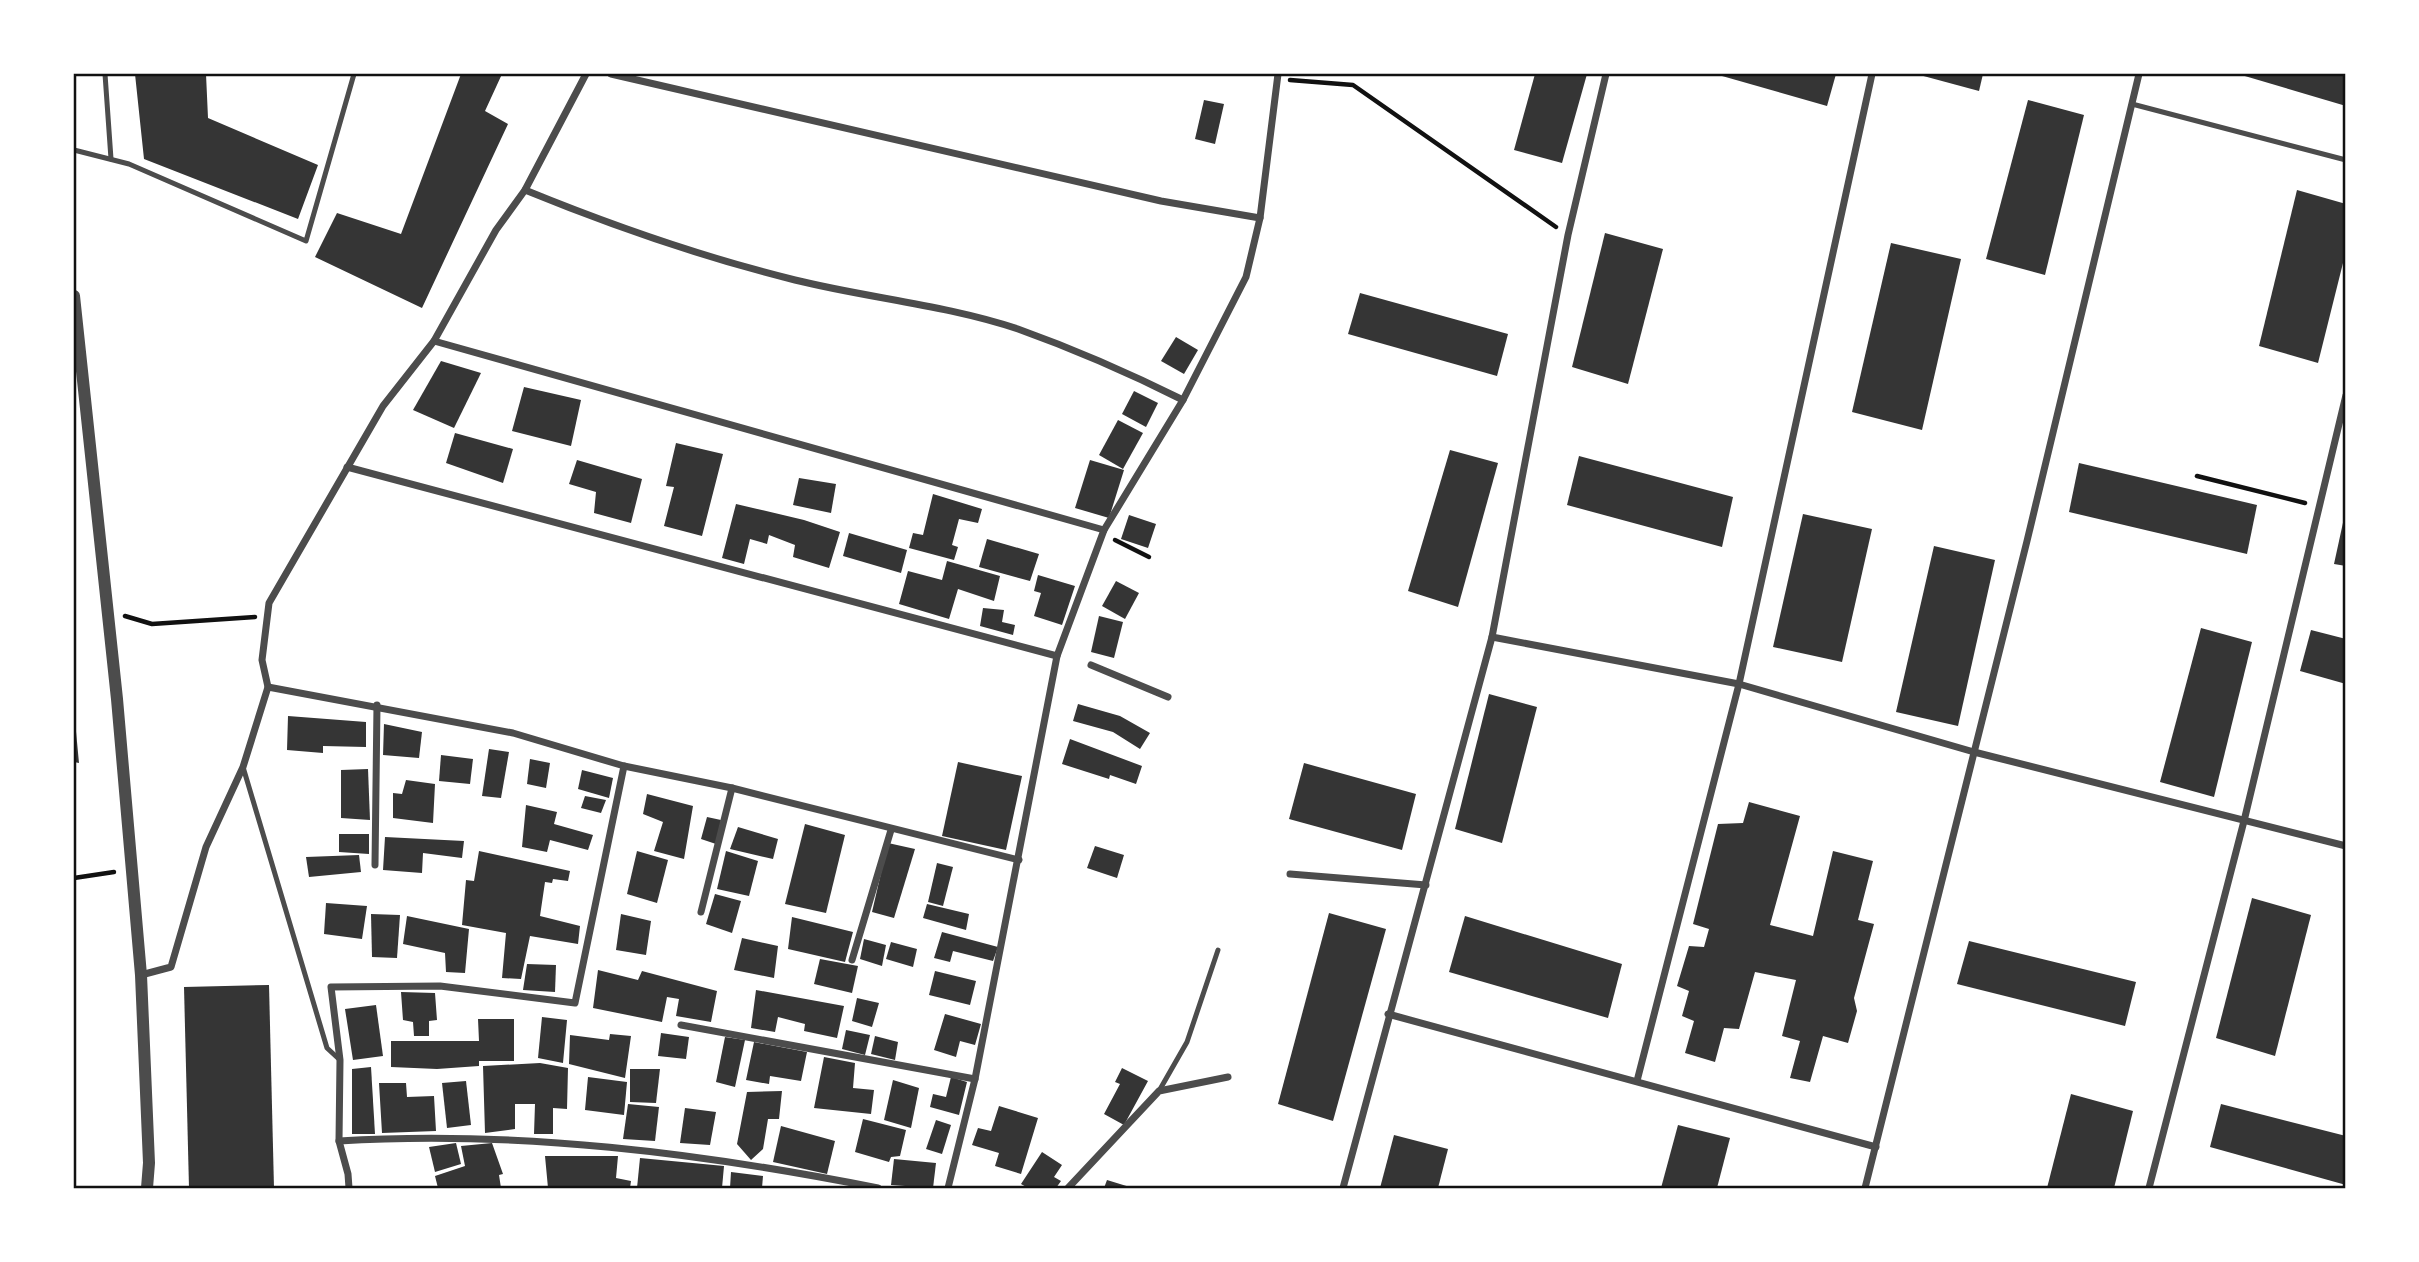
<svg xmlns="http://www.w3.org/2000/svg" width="2419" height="1262" viewBox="0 0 2419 1262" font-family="Mulish,sans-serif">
<rect width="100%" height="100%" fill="#fff"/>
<g fill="#353535">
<polygon points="135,74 206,74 208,118 318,165 298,219 144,159"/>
<polygon points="461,74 502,74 485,111 508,124 422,308 315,257 337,213 401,234"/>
<polygon points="1535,74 1587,74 1562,163 1514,150"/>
<polygon points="1715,74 1836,74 1827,106"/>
<polygon points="1916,74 1983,74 1979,91"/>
<polygon points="2238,74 2346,74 2346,106"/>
<polygon points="1204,100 1224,104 1215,144 1195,139"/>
<polygon points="2028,100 2084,115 2045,275 1986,259"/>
<polygon points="2297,190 2346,204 2346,251 2318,363 2259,346"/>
<polygon points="1605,233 1663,249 1628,384 1572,367"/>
<polygon points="1891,243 1961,259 1922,430 1852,412"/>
<polygon points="1360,293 1508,334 1497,376 1348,334"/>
<polygon points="1176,337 1198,350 1184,374 1161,361"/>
<polygon points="441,361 481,373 454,428 413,410"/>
<polygon points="524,387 581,400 571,446 512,431"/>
<polygon points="1134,391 1158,403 1146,427 1122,414"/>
<polygon points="1118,420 1143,433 1123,469 1099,455"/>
<polygon points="455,433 513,449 503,483 446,463"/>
<polygon points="676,443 723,454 702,536 664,526 674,487 666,486"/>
<polygon points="1450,450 1498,463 1458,607 1408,591"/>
<polygon points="1579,456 1733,497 1722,547 1567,505"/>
<polygon points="577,460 642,479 631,523 594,513 596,492 569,484"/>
<polygon points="1090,460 1124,470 1109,518 1075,508"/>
<polygon points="2079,463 2257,505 2247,554 2069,512"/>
<polygon points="799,478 836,484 831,513 793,505"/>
<polygon points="933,494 982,509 978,523 959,519 952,545 958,547 954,560 909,548 913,533 923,535"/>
<polygon points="736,504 804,520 840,532 829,568 793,557 795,545 769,535 767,544 750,539 744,564 722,558"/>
<polygon points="1803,514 1872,529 1842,662 1773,647"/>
<polygon points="1129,515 1156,524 1148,548 1121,539"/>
<polygon points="2344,518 2346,518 2346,566 2334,564"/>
<polygon points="849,533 907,550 901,573 843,556"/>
<polygon points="987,539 1039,554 1030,581 979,567"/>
<polygon points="1934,546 1995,560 1958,726 1896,712"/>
<polygon points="947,561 1000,576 994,601 958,589 949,619 899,604 908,571 942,580"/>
<polygon points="1038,575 1075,586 1062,625 1034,616 1041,593 1034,591"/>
<polygon points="1116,581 1139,593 1125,619 1102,606"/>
<polygon points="983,608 1004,610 1002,622 1015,625 1013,635 980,626"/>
<polygon points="1099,616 1123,622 1114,658 1091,652"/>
<polygon points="2201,628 2252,642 2214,797 2160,782"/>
<polygon points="2311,630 2346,639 2346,684 2300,671"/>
<polygon points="1489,694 1537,707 1502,843 1455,829"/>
<polygon points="1078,704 1120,716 1150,733 1140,749 1113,732 1073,721"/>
<polygon points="288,716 366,722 366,747 323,746 323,753 287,750"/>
<polygon points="74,721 75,721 79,763 74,762"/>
<polygon points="384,724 422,732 419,758 383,755"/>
<polygon points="1070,739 1142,766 1136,784 1110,775 1109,779 1062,764"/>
<polygon points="489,749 509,752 501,798 482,796"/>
<polygon points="441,755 473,759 470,784 439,781"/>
<polygon points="530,759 550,763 546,788 527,784"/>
<polygon points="958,762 1022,776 1006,850 942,836"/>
<polygon points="1304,763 1416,794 1402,850 1289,819"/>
<polygon points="368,769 370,820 341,818 341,770"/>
<polygon points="582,770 613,778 609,798 578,789"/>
<polygon points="406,780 435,784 433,823 393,818 393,793 402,794"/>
<polygon points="647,794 693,806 684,859 654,851 663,822 643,814"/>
<polygon points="585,796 606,800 601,813 581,808"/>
<polygon points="1749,802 1800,816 1770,925 1813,936 1833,851 1873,861 1858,920 1874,924 1854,998 1857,1011 1848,1043 1823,1036 1810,1082 1790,1078 1800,1041 1782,1036 1796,980 1755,972 1739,1029 1724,1028 1715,1062 1685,1053 1694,1021 1682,1016 1689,991 1677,986 1689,946 1704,947 1709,929 1693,924 1718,824 1743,823"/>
<polygon points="526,805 557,812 554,824 593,835 588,850 550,840 547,852 522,847"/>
<polygon points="707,817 721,820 716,844 701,839"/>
<polygon points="805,824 845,835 826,913 785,904"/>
<polygon points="738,827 778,839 773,859 730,849"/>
<polygon points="339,834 369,834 369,854 339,852"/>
<polygon points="385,837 464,841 462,858 423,853 422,873 383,870"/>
<polygon points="888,843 915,849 894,918 872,912"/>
<polygon points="1095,846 1124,855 1117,878 1087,868"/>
<polygon points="479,851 570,871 568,881 553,879 552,883 545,882 540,916 580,926 578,944 530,936 521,979 502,978 506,933 462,925 466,880 474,881"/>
<polygon points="637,851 668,860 657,903 627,894"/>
<polygon points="726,851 758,861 749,896 717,889"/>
<polygon points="359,855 361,872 309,877 306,857"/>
<polygon points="937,863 953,867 943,906 928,902"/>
<polygon points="715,894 741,901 732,933 706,924"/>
<polygon points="2252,898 2311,915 2275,1056 2216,1038"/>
<polygon points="326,903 367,906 362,939 324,934"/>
<polygon points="927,904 969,914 966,930 923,918"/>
<polygon points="1329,913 1386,929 1333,1121 1278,1104"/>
<polygon points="371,914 400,915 397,958 372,957"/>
<polygon points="621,914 651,921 646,955 616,950"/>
<polygon points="407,916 469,929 465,973 446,972 445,953 403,944"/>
<polygon points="1465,916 1622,964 1608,1018 1449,972"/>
<polygon points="792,917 853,932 845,962 788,949"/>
<polygon points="942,932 998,947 993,961 953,951 950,962 934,958"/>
<polygon points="742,938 778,946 774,978 734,970"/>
<polygon points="864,939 886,945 882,966 860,959"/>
<polygon points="1969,941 2136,982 2125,1026 1957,984"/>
<polygon points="891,942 917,949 913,967 886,959"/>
<polygon points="820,959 858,966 852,993 814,984"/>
<polygon points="527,964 556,965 555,992 523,990"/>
<polygon points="598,970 638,980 642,971 717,991 711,1022 676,1016 679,999 667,997 662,1022 593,1008"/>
<polygon points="935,971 976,981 970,1005 929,995"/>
<polygon points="269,985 274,1188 189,1188 184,987"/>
<polygon points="756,990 844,1006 837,1038 804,1031 805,1024 778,1017 775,1032 751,1028"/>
<polygon points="401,992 435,993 437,1020 429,1021 429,1036 414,1036 413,1022 403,1020"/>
<polygon points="857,998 879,1003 872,1027 852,1021"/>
<polygon points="376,1005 383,1056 353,1060 345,1009"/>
<polygon points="945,1014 981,1024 975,1045 960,1041 956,1057 934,1050"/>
<polygon points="542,1017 567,1020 563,1063 538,1058"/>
<polygon points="478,1019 514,1019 514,1061 479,1061 479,1066 437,1069 391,1067 391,1041 479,1041"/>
<polygon points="846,1030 870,1035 865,1055 842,1049"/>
<polygon points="661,1033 689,1037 686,1059 658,1056"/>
<polygon points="610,1034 631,1036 625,1078 569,1064 570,1035 609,1040"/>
<polygon points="875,1036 898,1042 895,1060 871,1054"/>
<polygon points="725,1037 745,1040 735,1087 716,1082"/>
<polygon points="754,1042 807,1052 801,1081 770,1076 769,1084 746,1080"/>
<polygon points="824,1057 855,1063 853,1088 874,1090 871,1114 814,1108"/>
<polygon points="540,1063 568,1068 567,1109 553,1108 553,1134 534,1134 535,1104 515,1104 515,1129 485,1133 483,1066"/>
<polygon points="371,1067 375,1134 352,1134 352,1069"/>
<polygon points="1122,1068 1148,1081 1124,1125 1104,1114 1120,1084 1115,1082"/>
<polygon points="630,1069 660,1069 656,1103 630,1102"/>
<polygon points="588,1077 627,1082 624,1115 585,1110"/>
<polygon points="951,1077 967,1082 959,1115 930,1107 933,1094 946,1097"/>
<polygon points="893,1080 919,1088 911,1128 884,1120"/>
<polygon points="466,1081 471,1125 447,1128 442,1083"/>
<polygon points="379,1083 406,1083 407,1097 434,1096 436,1131 382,1133"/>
<polygon points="782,1091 779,1119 768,1119 763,1149 751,1160 737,1144 747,1092"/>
<polygon points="2071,1094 2133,1111 2114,1188 2047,1188"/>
<polygon points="628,1104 659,1107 655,1141 623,1139"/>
<polygon points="2221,1104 2346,1136 2346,1185 2210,1147"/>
<polygon points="999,1106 1038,1118 1021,1174 995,1166 999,1153 972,1145 978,1128 991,1131"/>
<polygon points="685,1108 716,1112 710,1145 680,1143"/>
<polygon points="863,1119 906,1130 900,1156 891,1157 889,1162 855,1152"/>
<polygon points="936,1120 951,1125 942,1154 926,1149"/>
<polygon points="1678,1125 1730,1138 1717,1188 1661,1188"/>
<polygon points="781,1126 835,1141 827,1174 773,1162"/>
<polygon points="1394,1135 1448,1149 1438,1188 1380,1188"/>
<polygon points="456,1143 461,1164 435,1172 429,1147"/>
<polygon points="492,1143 503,1174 499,1175 501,1188 438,1188 435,1176 465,1166 461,1146"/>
<polygon points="1042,1152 1062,1165 1054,1177 1061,1181 1056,1188 1028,1188 1021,1184"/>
<polygon points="545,1156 618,1156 616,1178 631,1181 630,1188 548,1188"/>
<polygon points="640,1158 724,1166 722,1188 637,1188"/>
<polygon points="894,1159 936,1163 933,1188 891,1185"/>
<polygon points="731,1172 763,1176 762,1188 730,1188"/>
<polygon points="1107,1180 1133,1188 1104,1188"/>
</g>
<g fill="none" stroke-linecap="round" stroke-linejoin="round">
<g stroke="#111" stroke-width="4.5">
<polyline points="1290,80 1353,85 1556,227"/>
<polyline points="2197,476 2305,503"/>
<polyline points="1115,540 1149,557"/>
<polyline points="125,616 152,624 255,617"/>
<polyline points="74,878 114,872"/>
</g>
<g stroke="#4c4c4c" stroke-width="5">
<polyline points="105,74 111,159"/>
<polyline points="2132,104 2346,160"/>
<polyline points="74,150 129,164 306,241 354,74"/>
<polyline points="243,767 327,1048 340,1060"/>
<polyline points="1159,1091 1187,1042 1218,950"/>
</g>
<g stroke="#4c4c4c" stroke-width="7">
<polyline points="611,74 1161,201 1260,218"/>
<path d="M525 190C613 226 702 257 795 280 868 298 946 305 1018 329 1074 349 1129 373 1183 400"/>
<polyline points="434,341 1104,530"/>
<polyline points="347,467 1057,656"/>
<polyline points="1492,637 1739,684 1974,752 2346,846"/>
<polyline points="1091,665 1168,697"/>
<polyline points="268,687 513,733 624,766 732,788 1019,860"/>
<polyline points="375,865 377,705"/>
<polyline points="1290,874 1426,885"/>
<polyline points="701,912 732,788"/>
<polyline points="852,960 891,830"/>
<polyline points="141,975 171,967 206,847 243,767 268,687 262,660 269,603 383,406 434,341 496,230 525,190 586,74"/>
<polyline points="1388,1014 1876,1147"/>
<polyline points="681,1025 975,1079"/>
<polyline points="1637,1081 1739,684 1872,74"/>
<path d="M339 1141C519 1130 701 1153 878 1188"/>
<polyline points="349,1188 348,1174 339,1141 340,1060 331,987 440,986 575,1003 624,766"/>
<polyline points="948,1188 975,1079 1057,656 1104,530 1183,400 1246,277 1260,218 1278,74"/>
<polyline points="1068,1188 1159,1091 1228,1077"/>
<polyline points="1343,1188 1492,637 1568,235 1606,74"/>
<polyline points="1865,1188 2027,541 2139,74"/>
<polyline points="2149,1188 2244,821 2346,395"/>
</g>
<polyline stroke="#4c4c4c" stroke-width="12" points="74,296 117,699 141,975 149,1163 147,1188"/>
</g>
<rect width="2419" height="1262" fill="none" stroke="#ffffff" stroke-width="150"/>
<rect x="75" y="75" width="2269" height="1112" fill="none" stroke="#111" stroke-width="2.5"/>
</svg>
